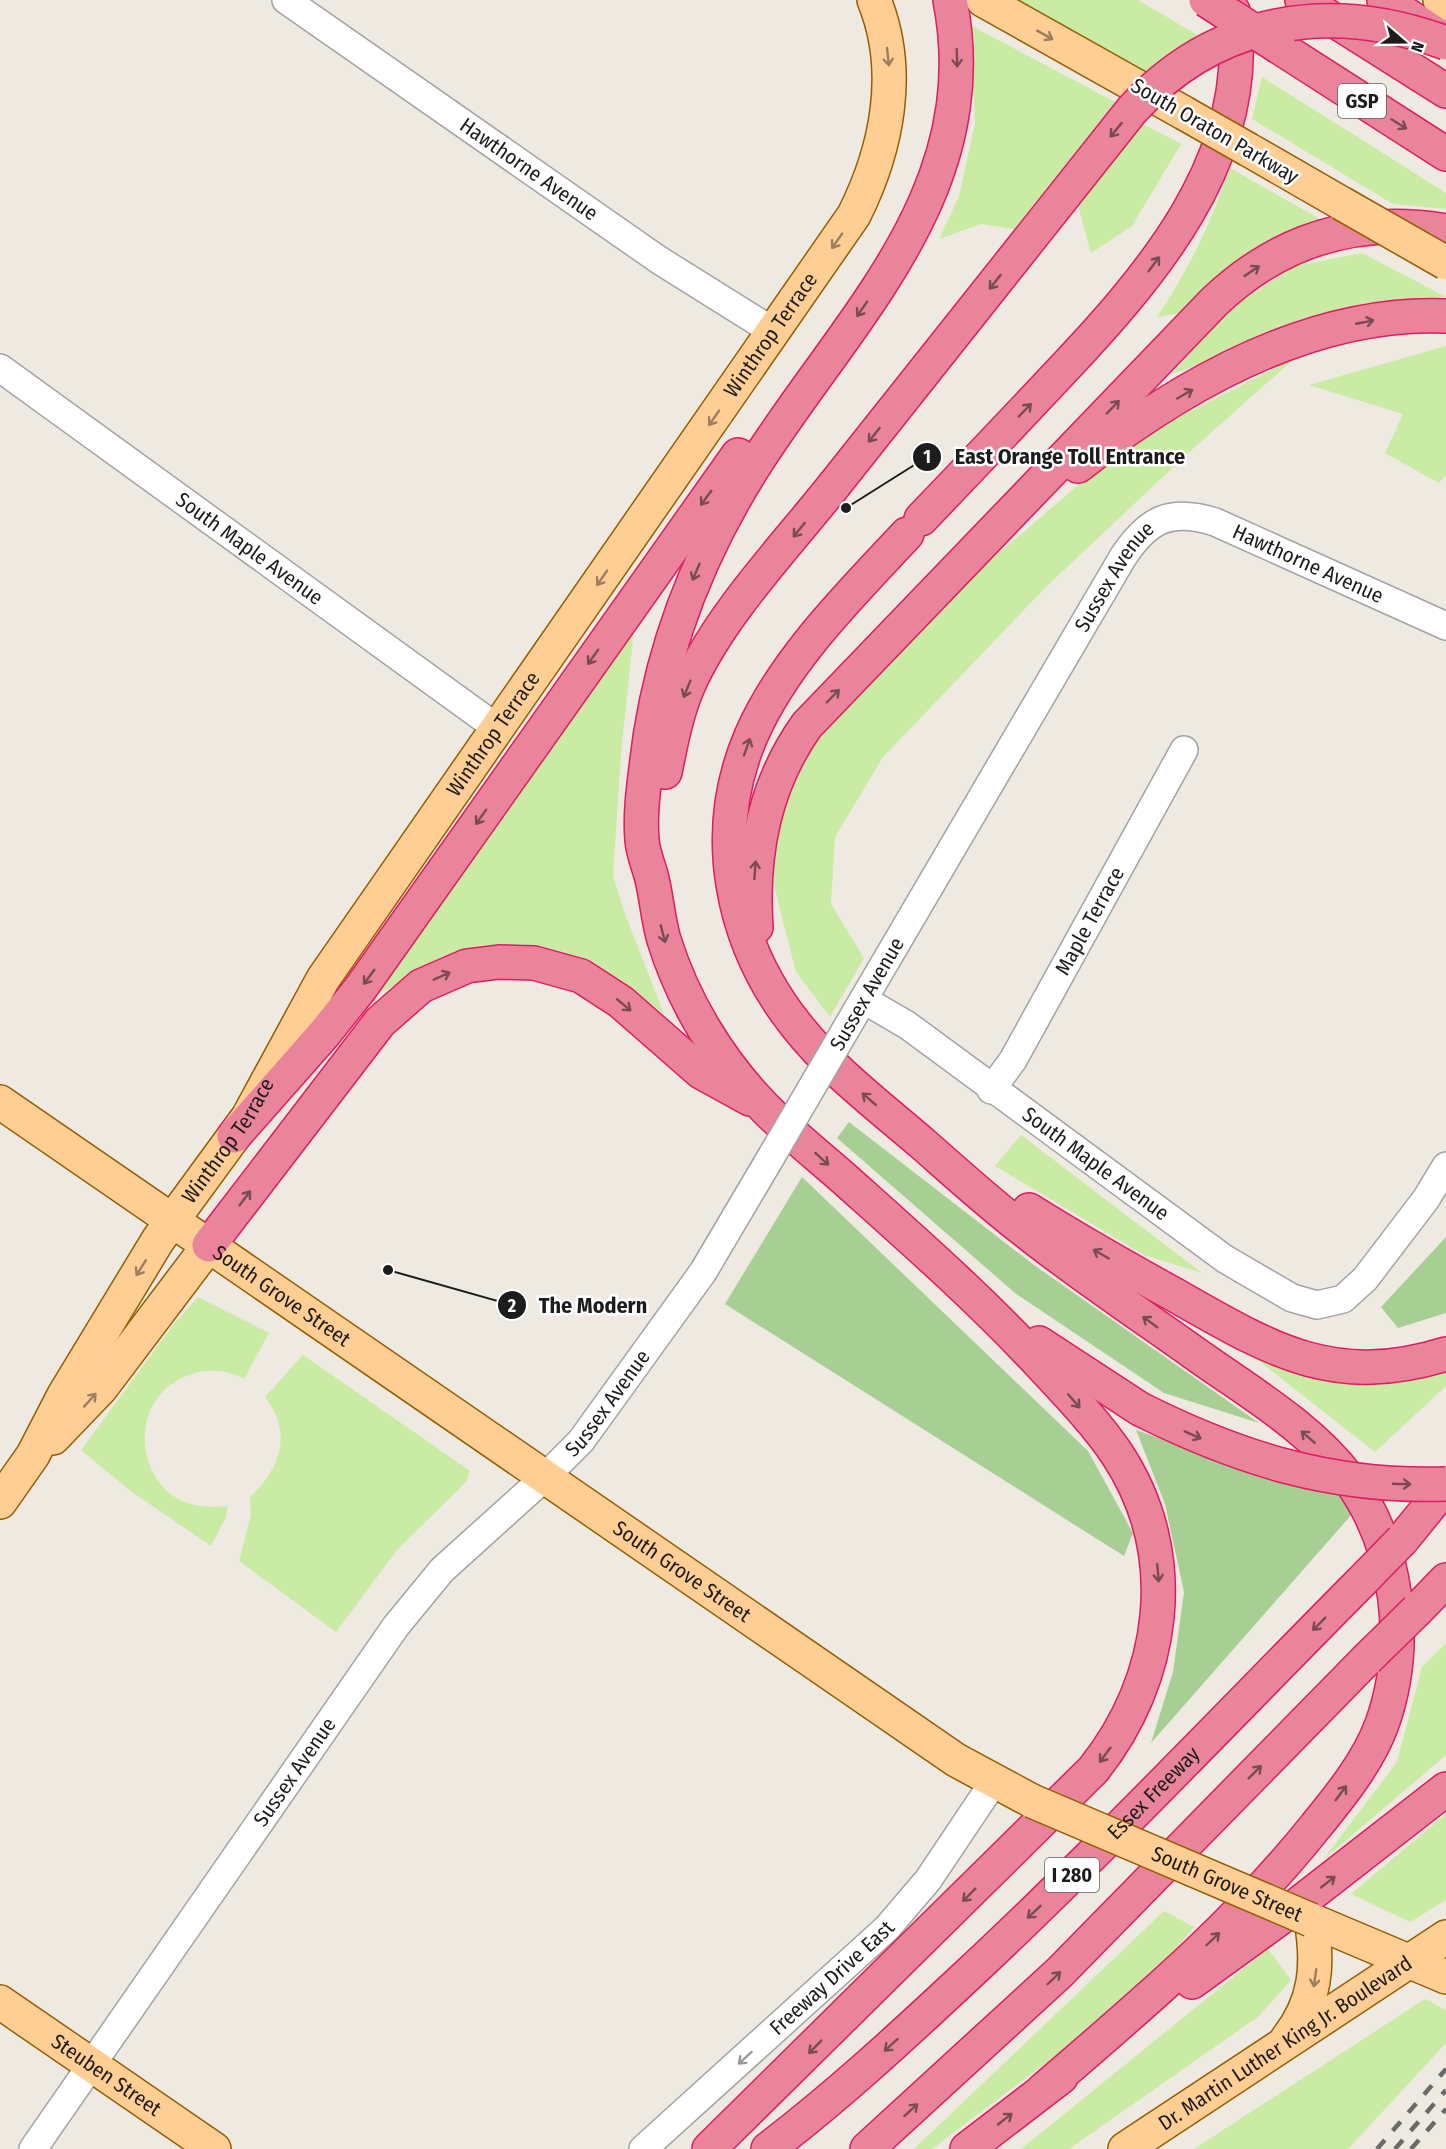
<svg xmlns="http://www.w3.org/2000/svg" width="1446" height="2149" viewBox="0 0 1446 2149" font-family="'Fira Sans Condensed',sans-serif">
<rect width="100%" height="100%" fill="#eee9e1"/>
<g fill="#c9eba3">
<polygon points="1018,0 1138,0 1199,36 1149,74"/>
<polygon points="970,25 1119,104 1020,230 981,224 939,239 959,196 975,124"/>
<polygon points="1262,77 1446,193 1446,209 1393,204 1252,119"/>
<polygon points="1139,122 1181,144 1132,226 1091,253 1078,205"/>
<path d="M1230 168 1330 225 1189 312 1157 317C1190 267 1210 225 1230 168Z"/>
<polygon points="1362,253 1446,297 1367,303 1172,374 1229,309 1295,266"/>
<polygon points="1446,346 1446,475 1439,483 1385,453 1403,414 1309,385"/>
<polygon points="1295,358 1186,455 1047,586 883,757 835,837 831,904 864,958 830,1017 796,972 772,878 784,797 828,723 985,565 1126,444"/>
<polygon points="634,629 621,754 613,876 625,914 664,1014 593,962 522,944 447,957 380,993 441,899"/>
<polygon points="1021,1135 1202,1273 1144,1255 995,1166"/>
<path d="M198 1297 269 1333 244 1379C212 1361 169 1374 152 1407 135 1438 149 1488 183 1501 199 1508 212 1507 228 1506L226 1517 211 1546 132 1492 81 1450 174 1324Z"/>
<polygon points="1250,1354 1356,1382 1446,1368 1446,1386 1375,1452"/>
<path d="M303 1355 470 1471 466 1482 397 1550 336 1632 239 1561 251 1515 250 1497C281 1468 293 1433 265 1397Z"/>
<polygon points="1446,1643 1446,1755 1323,1860 1397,1762 1422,1667"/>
<polygon points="1446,1814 1446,1900 1410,1922 1351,1894"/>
<polygon points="1164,1911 1194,1927 1140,1992 932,2149 914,2149"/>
<polygon points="1268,1949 1291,1980 1259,2016 1069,2149 1021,2149"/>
<polygon points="1425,1999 1446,2010 1446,2043 1348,2149 1194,2149"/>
</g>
<g fill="#a7cf93">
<polygon points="849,1122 1034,1265 1259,1423 1164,1393 1015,1293 837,1138"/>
<polygon points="802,1177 1088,1451 1133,1533 1124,1556 725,1304"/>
<polygon points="1446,1237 1446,1313 1398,1328 1381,1307"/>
<polygon points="1136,1430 1293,1484 1339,1494 1353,1513 1151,1743 1173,1672 1184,1592 1165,1504"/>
</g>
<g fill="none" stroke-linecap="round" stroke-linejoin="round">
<g stroke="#a3a3a3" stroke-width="30">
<g id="minor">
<path id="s1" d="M286 0 659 260 774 332"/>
<path id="s2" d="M0 368 497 728"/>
<path id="s3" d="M864 1000 907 1025 1225 1259 1292 1298 1317 1305 1343 1299 1365 1279 1426 1199 1446 1166"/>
<path id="s4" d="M846 1029 1123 557C1148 519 1170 508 1215 522L1446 626"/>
<path id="s5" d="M991 1090 1013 1060 1184 750"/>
<path id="s6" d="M33 2149 396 1626 442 1570 545 1477 581 1441 703 1272 771 1157"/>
<path id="s7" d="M643 2149 887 1928 928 1880 993 1783"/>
</g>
</g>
<g stroke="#945e00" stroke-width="36">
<g id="major">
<polyline points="983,0 1184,113"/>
<polyline points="1440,0 1446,4"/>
<polyline points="1249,150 1341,203"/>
<path id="s8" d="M0 1102 956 1760 1032 1801"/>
<polyline points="53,1438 101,1388 209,1245"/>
<path id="s9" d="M0 1502 33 1455 64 1395 158 1240 248 1117 323 979 854 215C887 149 903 71 874 0"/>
<polyline points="1311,1920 1446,1977"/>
<path id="s10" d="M0 2002 214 2149"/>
<path d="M1287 2039C1316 2002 1319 1965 1311 1920"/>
<path id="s11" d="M1125 2149 1446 1937"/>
</g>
</g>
<g stroke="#de1c64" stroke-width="36">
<g id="highway">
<polyline points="1302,0 1446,91"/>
<polyline points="1384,0 1442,38"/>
<polyline points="1279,47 1446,154"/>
<path d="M1078 466C1180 386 1312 310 1446 316"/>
<path d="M921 519C965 473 1009 427 1052 381 1146 282 1257 159 1233 11"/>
<path d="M907 534C850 595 784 660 751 736 709 834 731 943 796 1025 832 1071 879 1106 923 1144 956 1173 989 1203 1024 1230 1078 1273 1135 1311 1190 1350 1244 1389 1308 1425 1349 1479 1399 1547 1410 1645 1382 1724 1368 1762 1341 1795 1315 1827 1236 1926 1139 2007 1043 2090"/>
<path d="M665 772C671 742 677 711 689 684 721 613 787 545 835 484"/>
<path d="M756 927C751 854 764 785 807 725L1214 302C1280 239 1357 216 1446 231"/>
<polyline points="234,1136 324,1034 360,989 738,455"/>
<path d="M1029 1210C1077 1240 1126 1268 1175 1295 1270 1349 1333 1389 1446 1354"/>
<polyline points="209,1245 380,1022 421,986 467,966 499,962 534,963 581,976 621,1002 701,1072 750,1099"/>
<polyline points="1039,1343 1140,1409"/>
<polyline points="1402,1540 1446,1486"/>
<polyline points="1417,1610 1446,1580"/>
<polyline points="1192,1982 1283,1916 1446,1789"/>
<path d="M709 2149 1093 1770C1166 1679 1183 1554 1117 1454 1096 1423 1069 1395 1043 1367 982 1301 916 1243 849 1183 821 1158 790 1134 764 1107 719 1061 683 1001 664 940 658 920 657 900 652 879 649 866 643 854 642 840 640 816 643 792 646 768 658 656 697 554 758 460 852 314 987 190 950 0"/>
<path id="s12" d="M768 2149C835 2098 898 2040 959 1983 1098 1854 1227 1717 1360 1583"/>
<polyline points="867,2149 1059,1973 1367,1659"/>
<polyline points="967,2149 1061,2077"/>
</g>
</g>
<use href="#minor" stroke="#fff" stroke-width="27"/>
<use href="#major" stroke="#ffce95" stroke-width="33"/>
<use href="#highway" stroke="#ea849a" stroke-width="33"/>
<g stroke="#6a6a6a" stroke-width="4.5" stroke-dasharray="12 12" stroke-linecap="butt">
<polyline points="1377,2149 1446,2069"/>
<polyline points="1395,2149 1446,2090"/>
<polyline points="1411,2149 1446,2109"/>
</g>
<g stroke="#a3a3a3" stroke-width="30" stroke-linecap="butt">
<polyline id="minor-bridge" points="771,1157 846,1029"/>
</g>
<g stroke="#945e00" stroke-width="36" stroke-linecap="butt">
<g id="major-bridge">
<polyline points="1184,113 1249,150"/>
<polyline points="1341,203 1446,263"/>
<path id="s13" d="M1032 1801 1311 1920"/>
</g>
</g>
<g stroke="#de1c64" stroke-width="36" stroke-linecap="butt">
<g id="highway-bridge">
<polyline points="1206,0 1279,47"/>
<path d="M835 484 1132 110C1216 18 1330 0 1446 43"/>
<path d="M1140 1409C1240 1459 1333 1488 1446 1484"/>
<polyline points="1360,1583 1402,1540"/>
<polyline points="1367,1659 1417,1610"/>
</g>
</g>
<use href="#minor-bridge" stroke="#fff" stroke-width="27"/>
<use href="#major-bridge" stroke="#ffce95" stroke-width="33"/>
<use href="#highway-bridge" stroke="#ea849a" stroke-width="33"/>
</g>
<defs><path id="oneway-shaft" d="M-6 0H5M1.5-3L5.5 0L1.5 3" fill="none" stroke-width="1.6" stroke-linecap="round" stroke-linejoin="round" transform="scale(1.5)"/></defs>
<g stroke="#997e5f">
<use href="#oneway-shaft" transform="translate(1045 35) rotate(29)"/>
<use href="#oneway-shaft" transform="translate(888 57) rotate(84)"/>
<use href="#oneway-shaft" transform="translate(837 241) rotate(125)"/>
<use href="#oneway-shaft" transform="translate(714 418) rotate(125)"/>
<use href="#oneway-shaft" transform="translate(602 578) rotate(125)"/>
<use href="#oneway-shaft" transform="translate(141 1268) rotate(122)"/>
<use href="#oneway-shaft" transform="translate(90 1400) rotate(-48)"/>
<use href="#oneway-shaft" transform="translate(1315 1978) rotate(98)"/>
</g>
<g stroke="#794b55">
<use href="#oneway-shaft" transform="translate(957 58) rotate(88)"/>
<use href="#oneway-shaft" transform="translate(1399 124) rotate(32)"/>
<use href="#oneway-shaft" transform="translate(1116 130) rotate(129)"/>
<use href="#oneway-shaft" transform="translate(1154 264) rotate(-53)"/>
<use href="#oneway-shaft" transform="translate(1252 271) rotate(-34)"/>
<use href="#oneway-shaft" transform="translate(995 282) rotate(128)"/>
<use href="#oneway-shaft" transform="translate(862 309) rotate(125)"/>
<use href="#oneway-shaft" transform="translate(1365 322) rotate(-11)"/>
<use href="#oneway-shaft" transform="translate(1185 394) rotate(-30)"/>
<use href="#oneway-shaft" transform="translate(1113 407) rotate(-46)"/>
<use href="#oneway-shaft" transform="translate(1025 410) rotate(-46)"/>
<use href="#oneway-shaft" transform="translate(874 435) rotate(128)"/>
<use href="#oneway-shaft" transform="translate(706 498) rotate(126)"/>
<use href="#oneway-shaft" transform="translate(799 530) rotate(129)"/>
<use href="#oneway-shaft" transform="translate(696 572) rotate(113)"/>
<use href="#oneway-shaft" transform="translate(593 657) rotate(125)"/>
<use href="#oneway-shaft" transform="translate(687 689) rotate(112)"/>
<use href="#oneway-shaft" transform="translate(833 696) rotate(-46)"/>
<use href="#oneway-shaft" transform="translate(747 747) rotate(-70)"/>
<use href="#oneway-shaft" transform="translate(481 817) rotate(125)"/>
<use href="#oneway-shaft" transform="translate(755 870) rotate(-86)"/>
<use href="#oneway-shaft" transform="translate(663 934) rotate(75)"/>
<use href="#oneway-shaft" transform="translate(442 976) rotate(-24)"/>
<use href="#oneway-shaft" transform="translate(369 977) rotate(126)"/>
<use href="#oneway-shaft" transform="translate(624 1005) rotate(40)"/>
<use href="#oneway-shaft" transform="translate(869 1099) rotate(-139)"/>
<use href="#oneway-shaft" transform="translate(822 1159) rotate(42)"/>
<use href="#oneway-shaft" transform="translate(245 1198) rotate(-53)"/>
<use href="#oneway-shaft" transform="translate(1101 1254) rotate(-150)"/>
<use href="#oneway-shaft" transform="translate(1150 1322) rotate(-144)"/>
<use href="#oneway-shaft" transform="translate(1074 1401) rotate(49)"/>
<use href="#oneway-shaft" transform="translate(1193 1435) rotate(24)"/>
<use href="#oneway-shaft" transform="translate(1308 1437) rotate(-139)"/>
<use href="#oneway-shaft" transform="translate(1402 1484) rotate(2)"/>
<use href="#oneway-shaft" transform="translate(1158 1573) rotate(85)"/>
<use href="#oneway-shaft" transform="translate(1319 1624) rotate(135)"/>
<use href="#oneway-shaft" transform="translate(1105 1755) rotate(127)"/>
<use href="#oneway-shaft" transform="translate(1255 1772) rotate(-45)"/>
<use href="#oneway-shaft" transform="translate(1341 1793) rotate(-53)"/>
<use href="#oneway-shaft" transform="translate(1328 1882) rotate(-38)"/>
<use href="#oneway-shaft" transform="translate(969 1895) rotate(135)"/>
<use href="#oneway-shaft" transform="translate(1034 1912) rotate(137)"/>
<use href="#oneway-shaft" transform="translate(1213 1939) rotate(-44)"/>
<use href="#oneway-shaft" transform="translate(1054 1978) rotate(-44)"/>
<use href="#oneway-shaft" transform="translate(891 2045) rotate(138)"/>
<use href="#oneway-shaft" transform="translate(815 2047) rotate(135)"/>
<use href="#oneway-shaft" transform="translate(911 2110) rotate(-42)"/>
<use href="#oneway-shaft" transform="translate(1005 2119) rotate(-38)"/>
</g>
<use stroke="#999" href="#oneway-shaft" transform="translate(745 2058) rotate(138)"/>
<g text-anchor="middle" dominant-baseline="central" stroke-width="5" stroke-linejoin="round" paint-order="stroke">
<g fill="#fff" stroke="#606060" stroke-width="1.5">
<rect x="1338" y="84" width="48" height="34" rx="4.5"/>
<rect x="1045" y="1858" width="54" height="34" rx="4.5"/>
</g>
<g font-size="20" font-weight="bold" fill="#1c1c1c">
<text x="1362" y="101">GSP</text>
<text x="1072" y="1875">I 280</text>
</g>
<g font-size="21" fill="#1c1c1c" stroke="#fff">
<text transform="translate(1215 131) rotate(30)">South Oraton Parkway</text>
<text stroke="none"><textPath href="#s1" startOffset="296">Hawthorne Avenue</textPath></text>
<text stroke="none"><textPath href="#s9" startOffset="1400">Winthrop Terrace</textPath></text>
<text stroke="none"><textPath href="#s2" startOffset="308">South Maple Avenue</textPath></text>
<text stroke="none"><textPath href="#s4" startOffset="758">Hawthorne Avenue</textPath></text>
<text stroke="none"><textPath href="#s4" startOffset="526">Sussex Avenue</textPath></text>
<text stroke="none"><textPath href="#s9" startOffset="914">Winthrop Terrace</textPath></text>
<text stroke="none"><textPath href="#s5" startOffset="196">Maple Terrace</textPath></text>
<text transform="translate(867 994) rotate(-60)">Sussex Avenue</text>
<text stroke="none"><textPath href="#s9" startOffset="428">Winthrop Terrace</textPath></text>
<text stroke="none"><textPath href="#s3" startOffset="284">South Maple Avenue</textPath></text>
<text stroke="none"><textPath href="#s8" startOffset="342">South Grove Street</textPath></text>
<text stroke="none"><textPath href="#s6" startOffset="945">Sussex Avenue</textPath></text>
<text stroke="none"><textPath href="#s8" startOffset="828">South Grove Street</textPath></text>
<text stroke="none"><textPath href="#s6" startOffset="459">Sussex Avenue</textPath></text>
<text stroke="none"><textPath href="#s12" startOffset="525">Essex Freeway</textPath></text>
<text stroke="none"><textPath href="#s13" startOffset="212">South Grove Street</textPath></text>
<text stroke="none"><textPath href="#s7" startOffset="255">Freeway Drive East</textPath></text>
<text stroke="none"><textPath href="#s11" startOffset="192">Dr. Martin Luther King Jr. Boulevard</textPath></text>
<text stroke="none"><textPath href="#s10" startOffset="129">Steuben Street</textPath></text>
</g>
</g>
<path fill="none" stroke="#1c1c1c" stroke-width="2" d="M846 508L927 457M388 1270L512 1305"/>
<g fill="#1c1c1c" stroke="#fff" stroke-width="2">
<circle cx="846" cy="508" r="6"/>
<circle cx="388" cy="1270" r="6"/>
<circle cx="927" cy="457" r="15"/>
<circle cx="512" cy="1305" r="15"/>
</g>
<g font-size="18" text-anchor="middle" font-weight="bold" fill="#fff">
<text x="927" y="463">1</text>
<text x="512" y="1312">2</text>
</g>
<g font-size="22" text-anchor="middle" font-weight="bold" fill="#1c1c1c" stroke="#fff" stroke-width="5" stroke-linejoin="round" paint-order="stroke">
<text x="1070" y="464">East Orange Toll Entrance</text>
<text x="593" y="1313">The Modern</text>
</g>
<g transform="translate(1404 42) rotate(110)" stroke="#ffffff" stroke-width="4.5" paint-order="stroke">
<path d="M0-4.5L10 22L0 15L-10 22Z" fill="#1c1c1c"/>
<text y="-9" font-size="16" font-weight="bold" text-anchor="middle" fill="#1c1c1c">N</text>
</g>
</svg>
